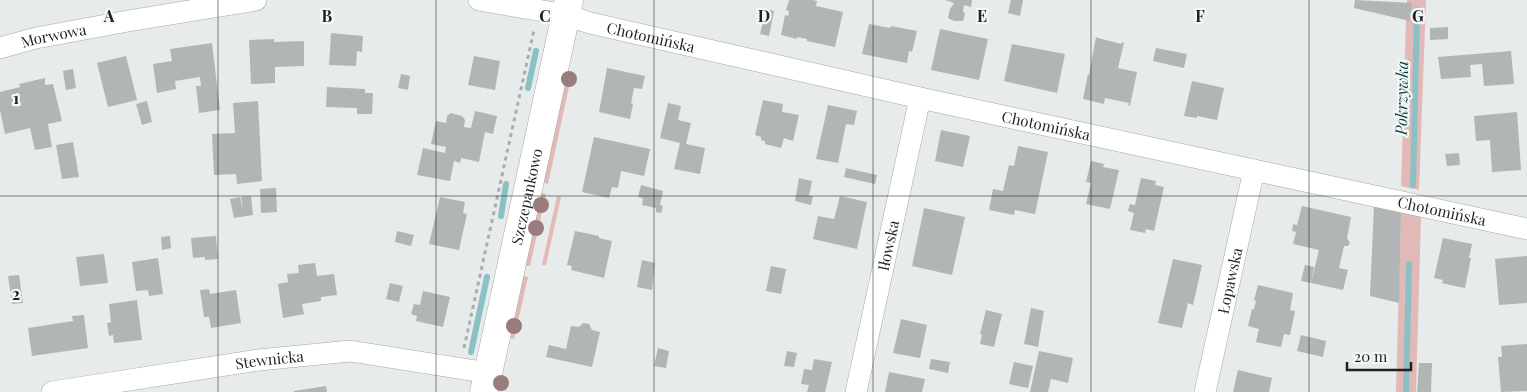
<svg xmlns="http://www.w3.org/2000/svg" width="1527" height="392" viewBox="0 0 1527 392" font-family="'Playfair Display',serif">
<rect width="100%" height="100%" fill="#e7ebeb"/>
<g fill="#e1b9b7">
<polygon points="1407,0 1426,0 1419,190 1401,186 1406,20 1411,3 1407,3"/>
<polygon points="568,72 572,73 548,184 544,183 541,179 564,73"/>
<polygon points="542,193 546,194 530,266 526,266 523,262 538,195"/>
<polygon points="557,196 561,197 546,265 542,265"/>
<polygon points="1401,212 1421,216 1416,392 1396,392"/>
<polygon points="524,276 528,277 514,339 510,338 508,335 520,278"/>
</g>
<g fill="none" stroke-linecap="round" stroke-linejoin="round">
<g stroke="#8bc0c4" stroke-width="6">
<polyline points="528,88 536,51"/>
<polyline points="1413,185 1417,10"/>
<polyline points="501,216 506,184"/>
<polyline points="471,352 487,277"/>
<polyline points="1406,392 1409,264"/>
</g>
</g>
<g fill="#b1b5b5">
<polygon points="789,0 813,0 817,1 816,6 843,12 835,47 807,41 807,39 797,37 797,39 781,35 785,15 788,16 789,11 786,10"/>
<polygon points="945,0 972,0 971,7 964,5 963,11 965,14 963,21 954,21 948,18 950,9 954,3"/>
<polygon points="1011,0 1023,0 1020,16 1008,13"/>
<polygon points="1355,0 1412,3 1410,21 1354,8"/>
<polygon points="766,9 774,11 769,36 760,34"/>
<polygon points="869,24 890,28 891,26 917,31 912,52 909,51 907,63 862,54"/>
<polygon points="1448,27 1448,39 1430,40 1430,28"/>
<polygon points="940,29 988,39 979,80 931,70"/>
<polygon points="331,33 363,36 362,52 357,51 356,66 329,65"/>
<polygon points="1096,37 1098,38 1121,44 1122,42 1124,43 1118,68 1137,72 1130,106 1128,105 1129,103 1105,98 1104,104 1083,99 1088,74 1089,75"/>
<polygon points="274,39 274,42 304,41 304,66 275,67 275,83 251,84 249,40"/>
<polygon points="212,43 220,110 199,113 196,86 201,86 200,77 175,81 176,89 157,93 153,64 172,61 170,49"/>
<polygon points="1012,44 1065,54 1057,93 1004,81"/>
<polygon points="1156,48 1187,54 1184,68 1153,61"/>
<polygon points="1511,51 1514,84 1484,86 1482,64 1470,65 1471,77 1441,79 1438,57"/>
<polygon points="126,56 137,100 108,107 97,63"/>
<polygon points="474,56 500,61 495,90 468,85"/>
<polygon points="607,68 645,76 642,89 634,88 631,103 633,104 630,119 599,112"/>
<polygon points="73,69 76,88 66,90 63,71"/>
<polygon points="401,74 410,76 408,90 398,88"/>
<polygon points="45,78 45,85 53,84 62,121 48,124 52,147 35,150 30,128 5,134 0,110 0,92 20,87 19,84"/>
<polygon points="1192,81 1224,88 1217,120 1197,116 1197,118 1184,116"/>
<polygon points="327,87 365,89 365,93 373,93 372,114 357,114 357,108 326,107"/>
<polygon points="763,100 783,104 782,112 799,115 793,141 784,138 781,148 765,144 765,141 761,140 761,137 755,135"/>
<polygon points="147,101 152,122 142,125 136,104"/>
<polygon points="258,101 262,181 237,184 236,174 214,175 212,134 235,133 233,103"/>
<polygon points="668,103 681,106 678,120 691,123 686,144 705,148 700,174 674,169 680,143 660,138"/>
<polygon points="828,105 857,111 854,125 846,124 838,163 816,159"/>
<polygon points="475,111 497,116 493,134 485,132 479,162 461,158 460,163 454,161 450,181 417,175 423,148 445,153 446,147 431,144 436,121 446,123 447,116 451,113 462,116 465,120 464,127 471,128"/>
<polygon points="1517,112 1521,170 1492,172 1490,140 1476,141 1474,116"/>
<polygon points="941,130 970,136 963,167 935,161"/>
<polygon points="594,137 650,149 644,176 621,171 618,188 612,187 609,198 582,192"/>
<polygon points="73,142 79,177 62,179 56,145"/>
<polygon points="1018,146 1048,152 1035,214 1015,210 1014,215 989,210 993,189 1003,191 1009,165 1014,166"/>
<polygon points="1459,153 1460,165 1447,166 1445,154"/>
<polygon points="1091,161 1104,164 1103,167 1119,170 1110,209 1086,204 1091,183 1086,182"/>
<polygon points="846,168 877,175 875,184 844,177"/>
<polygon points="799,178 812,181 809,196 813,196 811,205 795,201"/>
<polygon points="1141,178 1156,181 1155,185 1164,187 1154,231 1146,229 1145,233 1130,230 1134,213 1128,211 1130,204 1135,205"/>
<polygon points="641,185 663,191 660,205 663,206 661,213 656,212 656,208 642,205 643,198 638,197"/>
<polygon points="276,188 277,212 261,213 260,189"/>
<polygon points="251,196 253,215 234,218 230,199 240,197 243,211 241,197"/>
<polygon points="840,196 867,202 857,249 813,239 818,216 834,219"/>
<polygon points="440,197 465,202 463,213 467,214 459,250 429,244"/>
<polygon points="1302,206 1351,217 1347,238 1350,243 1348,246 1344,246 1339,268 1348,270 1343,290 1311,283 1319,250 1293,244 1296,232 1292,231 1293,224 1297,225"/>
<polygon points="1374,206 1401,212 1399,303 1370,296"/>
<polygon points="924,208 965,217 952,275 912,266"/>
<polygon points="397,231 414,235 411,246 395,242"/>
<polygon points="575,231 599,236 599,238 612,241 604,278 571,270 572,266 567,265"/>
<polygon points="170,236 171,248 162,250 161,237"/>
<polygon points="216,236 218,259 205,260 205,257 193,258 191,238"/>
<polygon points="1443,238 1472,244 1469,258 1471,258 1465,288 1446,284 1442,283 1443,280 1434,278"/>
<polygon points="104,254 108,283 80,286 76,257"/>
<polygon points="1527,256 1527,303 1499,305 1495,259"/>
<polygon points="158,258 163,294 149,296 148,290 136,291 132,262"/>
<polygon points="1173,259 1202,265 1193,305 1188,303 1182,328 1158,323"/>
<polygon points="642,260 655,263 652,290 637,287"/>
<polygon points="315,263 317,276 334,274 337,295 321,297 321,301 302,304 304,314 283,318 278,284 288,282 287,274 299,273 298,265"/>
<polygon points="1305,265 1314,267 1311,283 1301,281"/>
<polygon points="771,266 786,269 781,294 766,291"/>
<polygon points="19,275 23,303 12,304 8,276"/>
<polygon points="390,283 403,286 399,302 386,299"/>
<polygon points="1258,285 1293,293 1290,310 1295,311 1290,335 1284,334 1281,347 1256,342 1259,329 1248,326 1252,309 1254,309 1256,301 1254,300"/>
<polygon points="209,289 210,294 236,290 241,323 211,328 209,317 204,317 200,290"/>
<polygon points="423,291 450,297 443,327 416,321 417,316 411,314 414,304 420,305"/>
<polygon points="137,300 142,340 114,343 113,335 109,336 107,323 111,322 109,304"/>
<polygon points="1031,308 1044,311 1038,347 1024,344"/>
<polygon points="986,310 1002,314 994,347 980,344 982,334 980,334"/>
<polygon points="84,315 88,348 32,356 28,328 73,321 72,316"/>
<polygon points="901,319 927,325 920,358 893,353"/>
<polygon points="583,323 589,324 592,330 600,332 592,367 546,357 549,345 566,349 571,326 579,327"/>
<polygon points="1301,335 1326,341 1323,357 1297,351"/>
<polygon points="1527,344 1527,391 1501,392 1498,357 1502,357 1501,346"/>
<polygon points="658,348 669,351 666,368 654,366"/>
<polygon points="787,351 797,353 794,367 784,366"/>
<polygon points="1039,351 1073,358 1068,383 1051,379 1048,392 1030,392"/>
<polygon points="814,359 832,362 825,392 807,392 809,385 801,384 804,369 812,370"/>
<polygon points="931,359 950,362 948,373 929,369"/>
<polygon points="1014,362 1033,366 1028,388 1009,384"/>
<polygon points="1419,363 1432,363 1431,392 1417,392"/>
<polygon points="1238,370 1272,378 1269,392 1233,392"/>
<polygon points="889,372 925,379 922,392 885,392"/>
<polygon points="326,386 327,392 294,392 294,391"/>
</g>
<g fill="none" stroke-linecap="round" stroke-linejoin="round">
<g stroke="#a2a7a7" stroke-width="22">
<g id="street">
<path id="s1" d="M479 0 566 15 590 23 920 98 1527 229"/>
<path id="s2" d="M0 48 36 38 128 21 256 0"/>
<path id="s3" d="M52 392 259 360 350 351 489 373"/>
<path id="s4" d="M856 392 920 98"/>
<path id="s5" d="M1205 392 1254 170"/>
</g>
</g>
<g stroke="#a2a7a7" stroke-width="29">
<g id="secondary">
<path id="s6" d="M484 392 569 0"/>
</g>
</g>
<polyline stroke="#aaaeae" stroke-width="3" stroke-dasharray="4 4" stroke-linecap="butt" points="464,348 534,30"/>
<use href="#street" stroke="#fff" stroke-width="21"/>
<use href="#secondary" stroke="#fff" stroke-width="28"/>
</g>
<g fill="#9a7c7d">
<circle cx="569" cy="79" r="8"/>
<circle cx="541" cy="205" r="8"/>
<circle cx="536" cy="228" r="8"/>
<circle cx="514" cy="326" r="8"/>
<circle cx="501" cy="383" r="8"/>
</g>
<path fill="none" stroke="#1f2121" stroke-width="1" stroke-opacity="0.55" d="M218 0V392M436 0V392M654 0V392M873 0V392M1091 0V392M1309 0V392M0 196H1527"/>
<g text-anchor="middle" dominant-baseline="central" stroke-width="4.5" stroke-linejoin="round" paint-order="stroke">
<g font-size="15" fill="#1f2121" stroke="#f4f8f9">
<text stroke="none"><textPath href="#s2" startOffset="55">Morwowa</textPath></text>
<text stroke="none"><textPath href="#s1" startOffset="176">Chotomińska</textPath></text>
<text stroke="none"><textPath href="#s1" startOffset="581">Chotomińska</textPath></text>
<text stroke="none"><textPath href="#s6" startOffset="200">Szczepankowo</textPath></text>
<text stroke="none"><textPath href="#s1" startOffset="986">Chotomińska</textPath></text>
<text stroke="none"><textPath href="#s4" startOffset="150">Iłowska</textPath></text>
<text stroke="none"><textPath href="#s5" startOffset="114">Łopawska</textPath></text>
<text stroke="none"><textPath href="#s3" startOffset="220">Stewnicka</textPath></text>
</g>
<g font-size="16" font-style="italic" fill="#0f4145" stroke="#f4f8f9">
<text transform="translate(1401 98) rotate(-89)">Pokrzywka</text>
</g>
</g>
<g font-size="16" text-anchor="middle" font-weight="bold" fill="#1f2121" stroke="#f4f8f9" stroke-width="4.5" stroke-linejoin="round" paint-order="stroke">
<text x="109" y="22">A</text>
<text x="327" y="22">B</text>
<text x="545" y="22">C</text>
<text x="764" y="22">D</text>
<text x="982" y="22">E</text>
<text x="1200" y="22">F</text>
<text x="1418" y="22">G</text>
<text x="16" y="104">1</text>
<text x="16" y="300">2</text>
</g>
<path d="M1347 362v8h64v-8" fill="none" stroke="#1f2121" stroke-width="2.5"/>
<text x="1354" y="362" font-size="15" fill="#1f2121" stroke="#f4f8f9" stroke-width="4" paint-order="stroke">20 m</text>
</svg>
